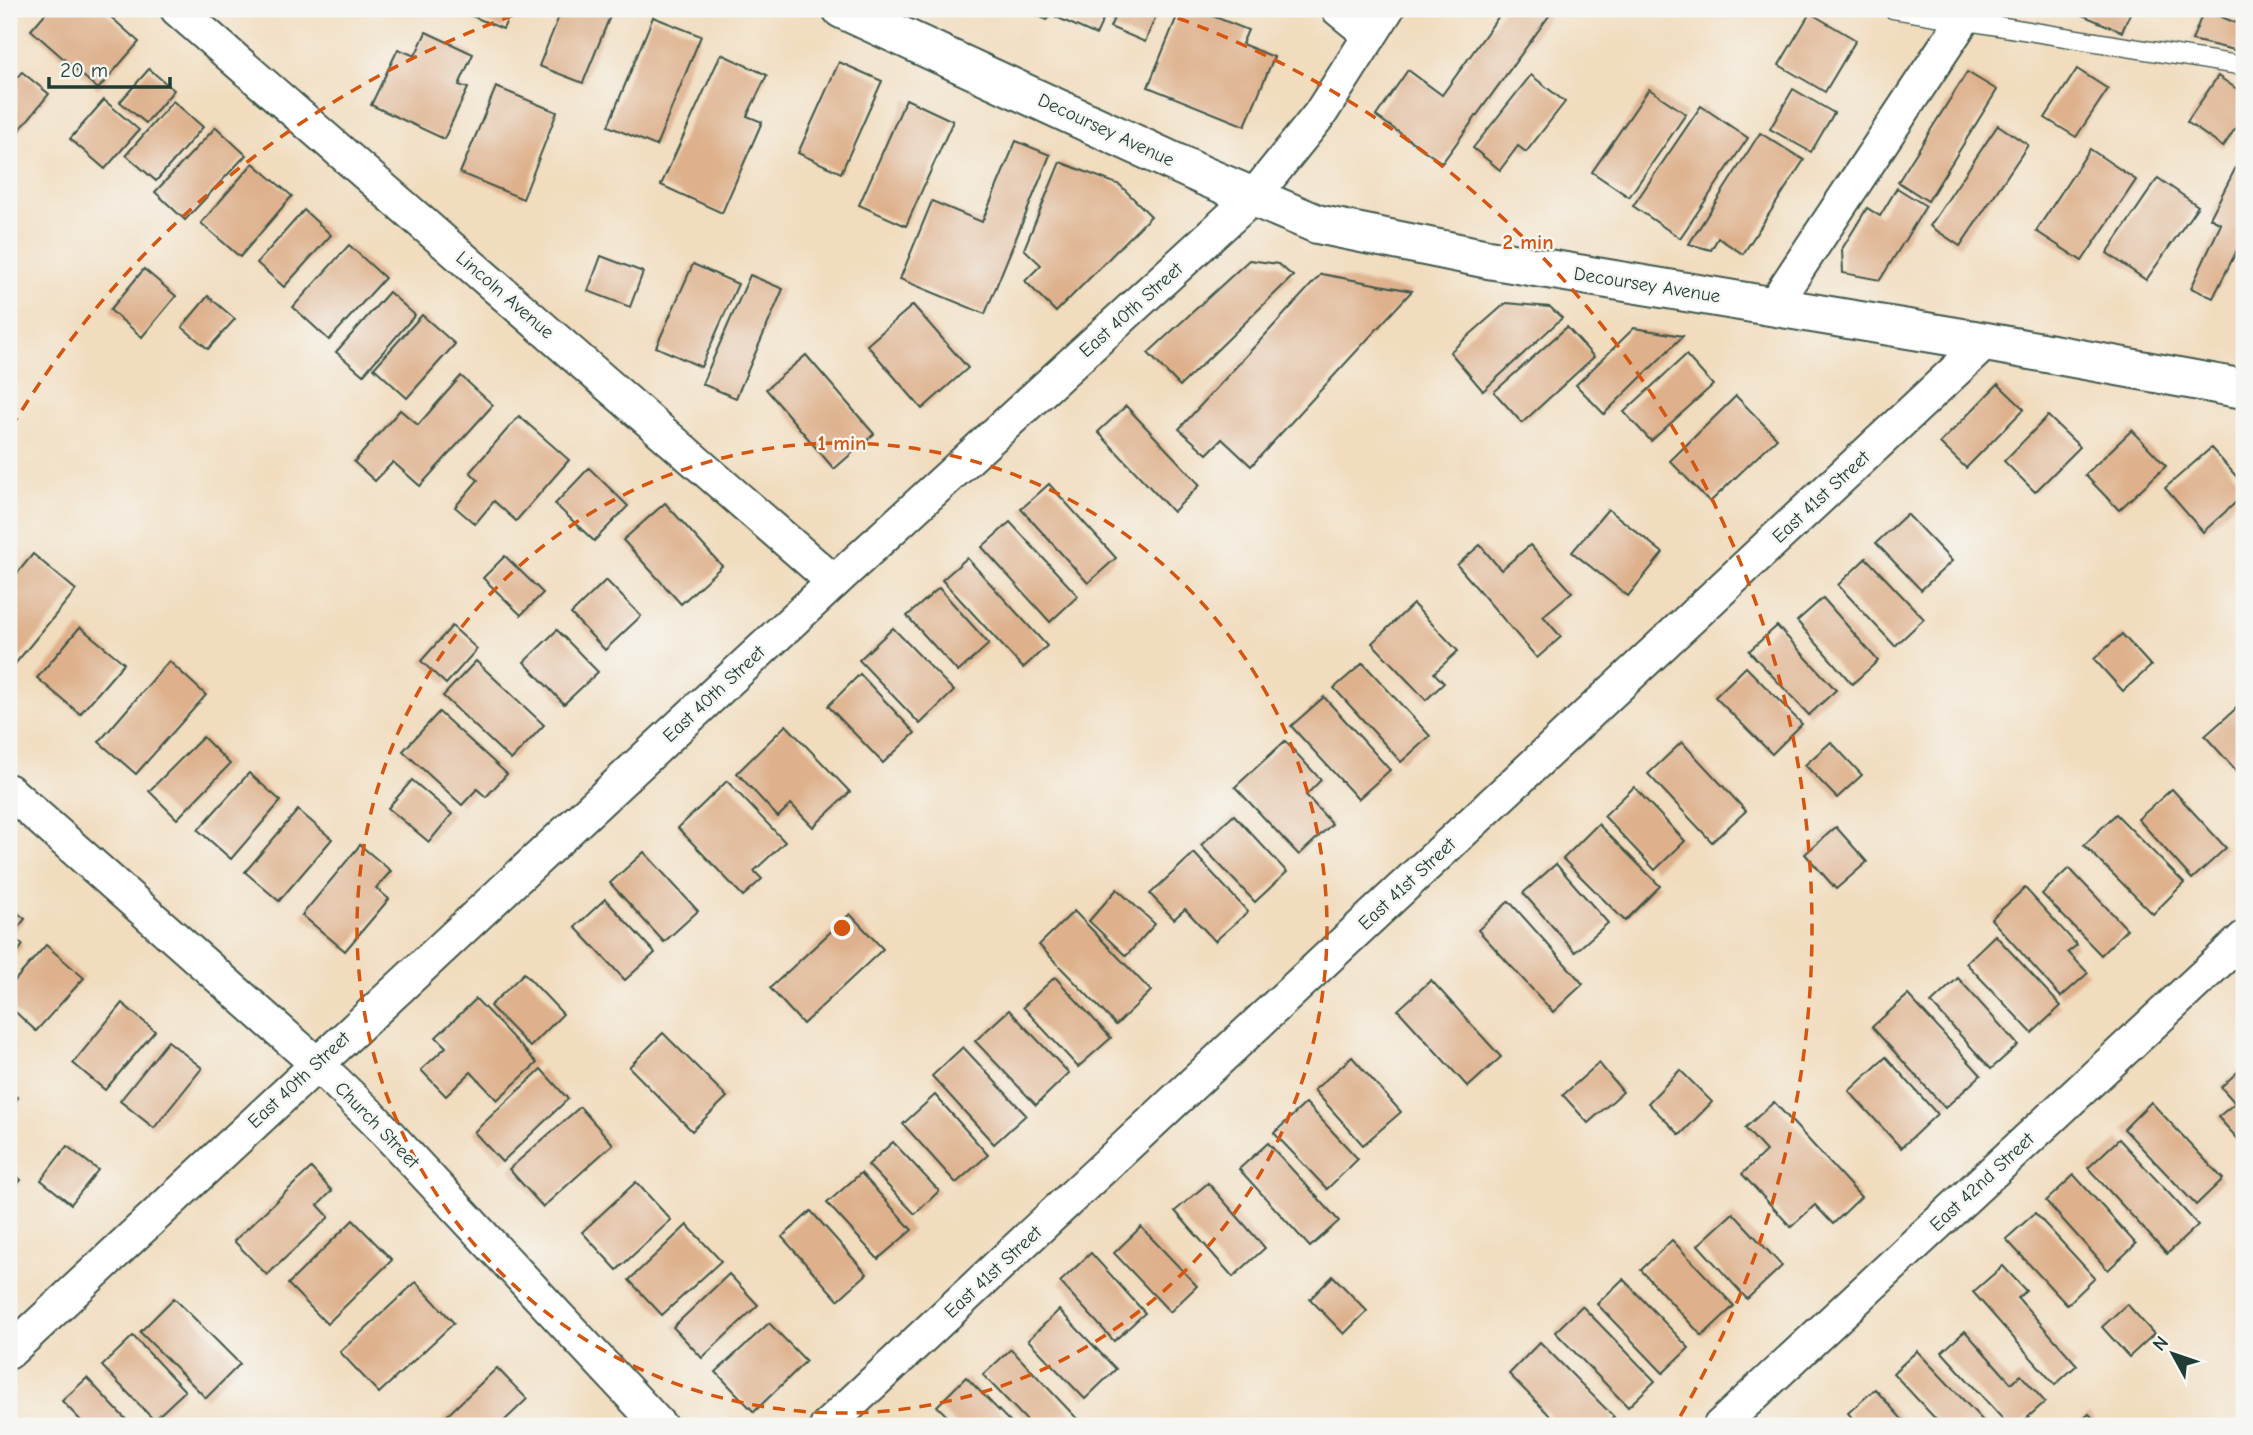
<svg xmlns="http://www.w3.org/2000/svg" width="2253" height="1435" viewBox="0 0 2253 1435" font-family="'Comic Neue',sans-serif">
<rect width="100%" height="100%" fill="#f6f6f2"/>
<filter id="ink" filterUnits="userSpaceOnUse"><feTurbulence type="fractalNoise" baseFrequency=".0143" numOctaves="2"/><feDisplacementMap in="SourceGraphic" scale="14" xChannelSelector="R" yChannelSelector="G"/><feConvolveMatrix kernelMatrix="1 2 1 2 8 2 1 2 1" color-interpolation-filters="sRGB"/></filter>
<filter id="wash" filterUnits="userSpaceOnUse"><feTurbulence type="fractalNoise" baseFrequency=".00686" numOctaves="4" result="noise"/><feDisplacementMap in="SourceGraphic" scale="28" xChannelSelector="R" yChannelSelector="G"/><feGaussianBlur stdDeviation="1.57" result="paint"/><feColorMatrix in="noise" values="0 0 0 0 0 0 0 0 0 0 0 0 0 0 0 0 0 1.4 0 .05"/><feComposite in="paint" operator="in"/></filter>
<g filter="url(#wash)">
<rect width="100%" height="100%" fill="#f1dcbd"/>
<g id="blocks">
<g fill="#deb18c">
<polygon points="49,9 102,9 139,42 98,89 31,30"/>
<polygon points="455,9 512,9 503,29"/>
<polygon points="562,9 613,9 583,83 539,66"/>
<polygon points="1022,9 1052,9 1047,20"/>
<polygon points="1060,9 1108,9 1096,35 1056,17"/>
<polygon points="1118,9 1159,9 1145,42 1110,27"/>
<polygon points="1180,9 1195,9 1248,30 1242,44 1274,57 1245,126 1148,87"/>
<polygon points="1504,9 1554,9 1442,163 1376,116 1408,70 1442,95"/>
<polygon points="2068,9 2132,9 2122,32"/>
<polygon points="2204,10 2244,26 2244,43 2239,51 2192,40"/>
<polygon points="1810,13 1856,40 1825,92 1779,65"/>
<polygon points="653,17 701,36 656,146 608,126"/>
<polygon points="426,32 473,54 459,85 468,88 444,139 371,105 398,49 415,56"/>
<polygon points="721,54 767,75 747,116 762,122 722,213 661,185"/>
<polygon points="839,62 882,81 841,173 798,153"/>
<polygon points="149,69 174,90 146,123 120,102"/>
<polygon points="2077,69 2108,89 2076,137 2045,118"/>
<polygon points="22,72 49,94 9,143 9,87"/>
<polygon points="1967,72 1997,90 1928,201 1898,182"/>
<polygon points="1531,75 1565,102 1526,152 1518,146 1500,170 1473,148"/>
<polygon points="2218,76 2244,94 2244,115 2223,147 2187,122"/>
<polygon points="496,87 557,112 523,199 460,173"/>
<polygon points="1649,89 1686,114 1629,197 1592,172"/>
<polygon points="1793,89 1834,113 1811,152 1770,129"/>
<polygon points="906,99 953,121 906,226 859,205"/>
<polygon points="104,100 139,130 105,169 70,139"/>
<polygon points="173,101 203,127 156,181 126,155"/>
<polygon points="1701,106 1748,138 1680,238 1633,206"/>
<polygon points="1998,125 2028,145 1960,246 1930,226"/>
<polygon points="216,127 246,155 185,220 155,192"/>
<polygon points="1760,133 1804,160 1743,254 1718,238 1711,250 1689,244"/>
<polygon points="1016,141 1050,155 985,314 900,279 932,201 982,222"/>
<polygon points="2090,149 2136,180 2082,261 2036,231"/>
<polygon points="1060,162 1120,185 1151,216 1056,312 1025,281 1041,265 1024,249"/>
<polygon points="253,163 292,196 240,257 201,223"/>
<polygon points="2236,167 2244,171 2244,236 2213,298 2191,288 2221,224 2210,218"/>
<polygon points="2158,178 2198,206 2146,280 2107,253"/>
<polygon points="1897,188 1926,206 1880,280 1843,273 1842,249 1867,208 1880,216"/>
<polygon points="304,210 331,235 284,287 257,263"/>
<polygon points="349,245 385,278 329,340 293,307"/>
<polygon points="601,256 643,272 630,307 588,291"/>
<polygon points="1249,260 1278,264 1293,276 1180,386 1148,353"/>
<polygon points="693,264 738,284 701,367 656,347"/>
<polygon points="144,269 176,296 142,337 110,310"/>
<polygon points="1321,274 1412,291 1251,466 1222,439 1207,454 1179,429"/>
<polygon points="750,275 783,289 736,398 702,384"/>
<polygon points="389,292 415,315 363,375 336,352"/>
<polygon points="208,296 235,319 208,349 182,327"/>
<polygon points="1506,303 1550,307 1562,318 1483,391 1450,352"/>
<polygon points="913,305 968,368 922,409 867,345"/>
<polygon points="422,315 455,344 407,398 374,368"/>
<polygon points="1567,327 1594,357 1522,423 1494,392"/>
<polygon points="1634,328 1683,336 1604,414 1576,385"/>
<polygon points="806,355 874,434 834,469 766,389"/>
<polygon points="1686,355 1713,385 1651,441 1624,412"/>
<polygon points="461,376 493,405 420,486 393,462 375,481 354,462 400,410 418,425"/>
<polygon points="1998,384 2024,409 1966,468 1940,443"/>
<polygon points="1736,396 1777,438 1710,502 1670,461"/>
<polygon points="1126,406 1200,485 1173,512 1098,432"/>
<polygon points="519,416 569,460 516,521 494,501 475,524 455,507 478,480 470,472"/>
<polygon points="2048,416 2080,447 2035,492 2004,461"/>
<polygon points="2132,430 2166,466 2119,510 2085,475"/>
<polygon points="2211,448 2244,485 2244,495 2203,532 2165,488"/>
<polygon points="589,468 628,506 594,541 555,504"/>
<polygon points="1049,484 1116,558 1088,583 1021,509"/>
<polygon points="665,503 722,566 681,604 623,540"/>
<polygon points="1608,509 1663,553 1628,596 1572,552"/>
<polygon points="1907,514 1952,561 1921,590 1876,543"/>
<polygon points="1010,522 1078,596 1050,622 982,547"/>
<polygon points="1480,545 1501,570 1530,545 1572,592 1543,616 1561,637 1537,658 1457,565"/>
<polygon points="33,554 76,590 15,664 9,659 9,583"/>
<polygon points="505,556 543,593 521,615 483,578"/>
<polygon points="967,558 1047,646 1023,668 942,580"/>
<polygon points="1866,558 1924,619 1895,646 1838,585"/>
<polygon points="606,580 641,616 605,650 571,614"/>
<polygon points="939,588 989,644 958,672 907,616"/>
<polygon points="1823,598 1878,661 1852,684 1797,621"/>
<polygon points="1413,604 1458,651 1434,673 1444,683 1426,700 1372,643"/>
<polygon points="452,626 477,649 446,684 421,661"/>
<polygon points="1777,626 1836,690 1809,715 1749,651"/>
<polygon points="80,627 124,663 80,714 37,678"/>
<polygon points="893,628 954,691 920,724 859,660"/>
<polygon points="557,630 598,672 564,704 524,662"/>
<polygon points="2122,634 2151,666 2123,691 2094,659"/>
<polygon points="169,661 206,695 136,774 99,742"/>
<polygon points="476,661 544,725 511,760 443,696"/>
<polygon points="1363,663 1430,736 1401,762 1334,688"/>
<polygon points="1746,667 1802,724 1772,754 1715,697"/>
<polygon points="860,674 915,733 883,763 828,706"/>
<polygon points="1324,697 1390,770 1358,799 1291,726"/>
<polygon points="2240,705 2244,710 2244,779 2205,736"/>
<polygon points="439,712 507,774 486,797 477,789 462,805 403,751"/>
<polygon points="786,725 850,792 813,827 791,804 778,817 737,773"/>
<polygon points="203,737 230,764 177,819 149,791"/>
<polygon points="1285,741 1321,780 1306,795 1332,824 1299,855 1235,787"/>
<polygon points="1682,742 1746,811 1712,842 1648,774"/>
<polygon points="1831,742 1862,775 1837,798 1805,765"/>
<polygon points="249,773 281,801 231,859 198,830"/>
<polygon points="412,780 452,814 429,842 388,808"/>
<polygon points="727,781 785,842 754,871 762,879 743,896 678,828"/>
<polygon points="1634,787 1685,841 1655,870 1604,816"/>
<polygon points="2172,789 2226,848 2192,879 2138,819"/>
<polygon points="298,810 332,839 279,901 245,872"/>
<polygon points="2116,814 2184,883 2153,914 2084,845"/>
<polygon points="1234,815 1287,872 1255,902 1201,845"/>
<polygon points="1598,824 1660,886 1625,921 1563,859"/>
<polygon points="1836,827 1867,862 1836,889 1805,854"/>
<polygon points="360,845 391,871 376,888 389,899 345,951 302,915"/>
<polygon points="644,852 698,911 664,942 610,883"/>
<polygon points="1194,853 1248,912 1215,941 1185,909 1174,919 1150,894"/>
<polygon points="1556,864 1608,923 1575,952 1523,893"/>
<polygon points="2069,868 2127,929 2101,955 2042,894"/>
<polygon points="2025,888 2077,945 2068,952 2088,973 2061,997 1991,919"/>
<polygon points="1117,889 1155,924 1126,956 1089,921"/>
<polygon points="605,899 655,953 625,980 575,927"/>
<polygon points="1509,901 1583,984 1553,1012 1478,930"/>
<polygon points="9,906 25,919 11,936 23,945 9,963"/>
<polygon points="1074,911 1151,991 1116,1025 1039,945"/>
<polygon points="850,914 883,949 803,1024 770,988"/>
<polygon points="1995,935 2061,1006 2032,1033 1966,963"/>
<polygon points="46,945 84,978 36,1031 9,1006 9,987"/>
<polygon points="524,973 563,1014 530,1047 490,1006"/>
<polygon points="1055,977 1111,1038 1078,1067 1023,1007"/>
<polygon points="1958,978 2018,1045 1991,1069 1931,1003"/>
<polygon points="1431,980 1501,1057 1468,1087 1398,1010"/>
<polygon points="1908,995 1981,1075 1945,1108 1872,1027"/>
<polygon points="476,999 537,1063 497,1100 471,1072 446,1096 421,1070 446,1047 436,1037"/>
<polygon points="122,1003 155,1031 105,1090 73,1063"/>
<polygon points="1009,1010 1069,1073 1036,1105 975,1041"/>
<polygon points="663,1033 727,1097 692,1131 629,1067"/>
<polygon points="168,1041 202,1068 154,1128 120,1101"/>
<polygon points="963,1047 1026,1115 994,1144 932,1076"/>
<polygon points="1352,1057 1401,1112 1363,1145 1314,1090"/>
<polygon points="1886,1057 1937,1114 1901,1148 1849,1091"/>
<polygon points="1599,1063 1623,1092 1588,1123 1563,1095"/>
<polygon points="2244,1066 2244,1146 2218,1117 2235,1103 2221,1087"/>
<polygon points="541,1069 568,1099 502,1162 474,1132"/>
<polygon points="1680,1070 1712,1102 1680,1135 1648,1103"/>
<polygon points="9,1091 18,1098 9,1110"/>
<polygon points="935,1095 988,1155 956,1183 903,1124"/>
<polygon points="1774,1102 1861,1197 1833,1224 1815,1205 1791,1227 1742,1174 1766,1151 1745,1128"/>
<polygon points="2151,1102 2223,1179 2196,1205 2124,1129"/>
<polygon points="1306,1103 1358,1159 1327,1189 1274,1133"/>
<polygon points="580,1107 613,1144 543,1207 509,1169"/>
<polygon points="2119,1139 2198,1225 2167,1254 2088,1168"/>
<polygon points="893,1142 939,1191 915,1214 868,1165"/>
<polygon points="1268,1143 1339,1221 1310,1247 1239,1169"/>
<polygon points="67,1146 98,1170 71,1204 41,1180"/>
<polygon points="311,1168 332,1191 318,1205 329,1217 267,1275 234,1241"/>
<polygon points="9,1169 21,1180 9,1194"/>
<polygon points="861,1173 912,1230 878,1259 827,1203"/>
<polygon points="2074,1175 2136,1244 2108,1270 2046,1201"/>
<polygon points="636,1182 671,1220 617,1270 582,1232"/>
<polygon points="1208,1183 1265,1248 1233,1277 1175,1211"/>
<polygon points="811,1211 867,1274 838,1300 782,1237"/>
<polygon points="1733,1213 1782,1266 1747,1299 1698,1245"/>
<polygon points="2035,1213 2095,1278 2067,1305 2006,1239"/>
<polygon points="353,1220 392,1260 327,1324 288,1284"/>
<polygon points="687,1225 721,1261 662,1315 629,1280"/>
<polygon points="1141,1227 1197,1286 1170,1312 1114,1253"/>
<polygon points="1672,1240 1734,1306 1702,1336 1641,1270"/>
<polygon points="1091,1253 1145,1313 1114,1341 1060,1282"/>
<polygon points="2003,1266 2026,1291 2018,1298 2077,1365 2055,1385 1973,1292"/>
<polygon points="729,1274 758,1305 702,1358 673,1327"/>
<polygon points="1333,1276 1367,1311 1344,1334 1310,1299"/>
<polygon points="1623,1279 1689,1348 1663,1373 1597,1304"/>
<polygon points="416,1282 454,1323 379,1393 340,1352"/>
<polygon points="174,1298 240,1364 206,1398 140,1332"/>
<polygon points="2127,1304 2154,1334 2129,1357 2102,1327"/>
<polygon points="1582,1306 1655,1381 1628,1407 1555,1332"/>
<polygon points="1059,1310 1116,1369 1085,1399 1028,1340"/>
<polygon points="769,1323 806,1361 754,1412 716,1372"/>
<polygon points="1965,1331 2011,1383 2021,1375 2045,1402 2018,1426 2009,1426 1942,1352"/>
<polygon points="133,1336 185,1391 154,1420 102,1366"/>
<polygon points="1540,1342 1614,1417 1605,1426 1560,1426 1509,1374"/>
<polygon points="1011,1349 1084,1426 1032,1426 983,1375"/>
<polygon points="1917,1351 1988,1426 1942,1426 1893,1373"/>
<polygon points="497,1368 527,1399 499,1426 436,1426"/>
<polygon points="966,1377 1014,1426 957,1426 937,1406"/>
<polygon points="87,1378 132,1426 86,1426 62,1401"/>
<polygon points="1875,1389 1908,1426 1859,1426 1848,1413"/>
<polygon points="2089,1414 2100,1426 2075,1426"/>
</g>
</g>
</g>
<g filter="url(#ink)">
<use href="#blocks" fill-opacity="0" stroke="#3e5549" stroke-width="2"/>
<g fill="none" stroke-linecap="round" stroke-linejoin="round">
<g stroke="#3e5549" stroke-width="21">
<polyline id="lane" points="1893,9 2244,66"/>
</g>
<g stroke="#3e5549" stroke-width="37">
<g id="street">
<polyline points="177,9 834,582"/>
<polyline points="1338,9 1370,35"/>
<polyline points="1773,306 1970,9"/>
<polyline points="9,791 317,1064 373,1118 660,1426"/>
<polyline points="9,1352 834,582 1254,196 1320,114 1387,9"/>
<polyline points="827,1426 1986,342"/>
<polyline points="1720,1426 2244,938"/>
</g>
</g>
<g stroke="#3e5549" stroke-width="42">
<polyline id="secondary" points="842,9 1204,176 1317,224 1488,259 1986,342 2244,389"/>
</g>
<use href="#lane" stroke="#fff" stroke-width="18"/>
<use href="#street" stroke="#fff" stroke-width="33"/>
<use href="#secondary" stroke="#fff" stroke-width="38"/>
</g>
</g>
<g fill="none" stroke="#d45610" stroke-width="3.5" stroke-dasharray="12 9">
<circle cx="842" cy="928" r="485"/>
<path d="M11 428A970 970 0 0 1 526 11M1158 11A970 970 0 0 1 1678 1420"/>
</g>
<g text-anchor="middle" dominant-baseline="central" stroke-width="5" stroke-linejoin="round" paint-order="stroke">
<g font-size="19" fill="#1f3d34" stroke="#f6f6f2">
<text transform="translate(1106 130) rotate(25)">Decoursey Avenue</text>
<text transform="translate(1647 285) rotate(9)">Decoursey Avenue</text>
<text transform="translate(505 295) rotate(41)">Lincoln Avenue</text>
<text transform="translate(1131 310) rotate(-42)">East 40th Street</text>
<text transform="translate(1821 497) rotate(-43)">East 41st Street</text>
<text transform="translate(714 694) rotate(-43)">East 40th Street</text>
<text transform="translate(1407 884) rotate(-43)">East 41st Street</text>
<text transform="translate(299 1080) rotate(-43)">East 40th Street</text>
<text transform="translate(377 1125) rotate(46)">Church Street</text>
<text transform="translate(1982 1182) rotate(-43)">East 42nd Street</text>
<text transform="translate(993 1272) rotate(-43)">East 41st Street</text>
</g>
</g>
<circle cx="842" cy="928" r="10" fill="#d45610" stroke="#f6f6f2" stroke-width="3.5"/>
<g font-size="21" text-anchor="middle" font-weight="bold" fill="#d45610" stroke="#f6f6f2" stroke-width="5" stroke-linejoin="round" paint-order="stroke">
<text x="1528" y="249">2 min</text>
<text x="842" y="450">1 min</text>
</g>
<rect width="2253" height="1435" fill="none" stroke="#f6f6f2" stroke-width="35"/>
<g transform="translate(2173 1354) rotate(310)" stroke="#f6f6f2" stroke-width="5" paint-order="stroke">
<path d="M0-5L12 26L0 18L-12 26Z" fill="#1f3d34"/>
<text y="-10" font-size="19" font-weight="bold" text-anchor="middle" fill="#1f3d34">N</text>
</g>
<path d="M49 77v10h121v-10" fill="none" stroke="#1f3d34" stroke-width="3.5"/>
<text x="60" y="77" font-size="21" fill="#1f3d34" stroke="#f6f6f2" stroke-width="5" paint-order="stroke">20 m</text>
</svg>
